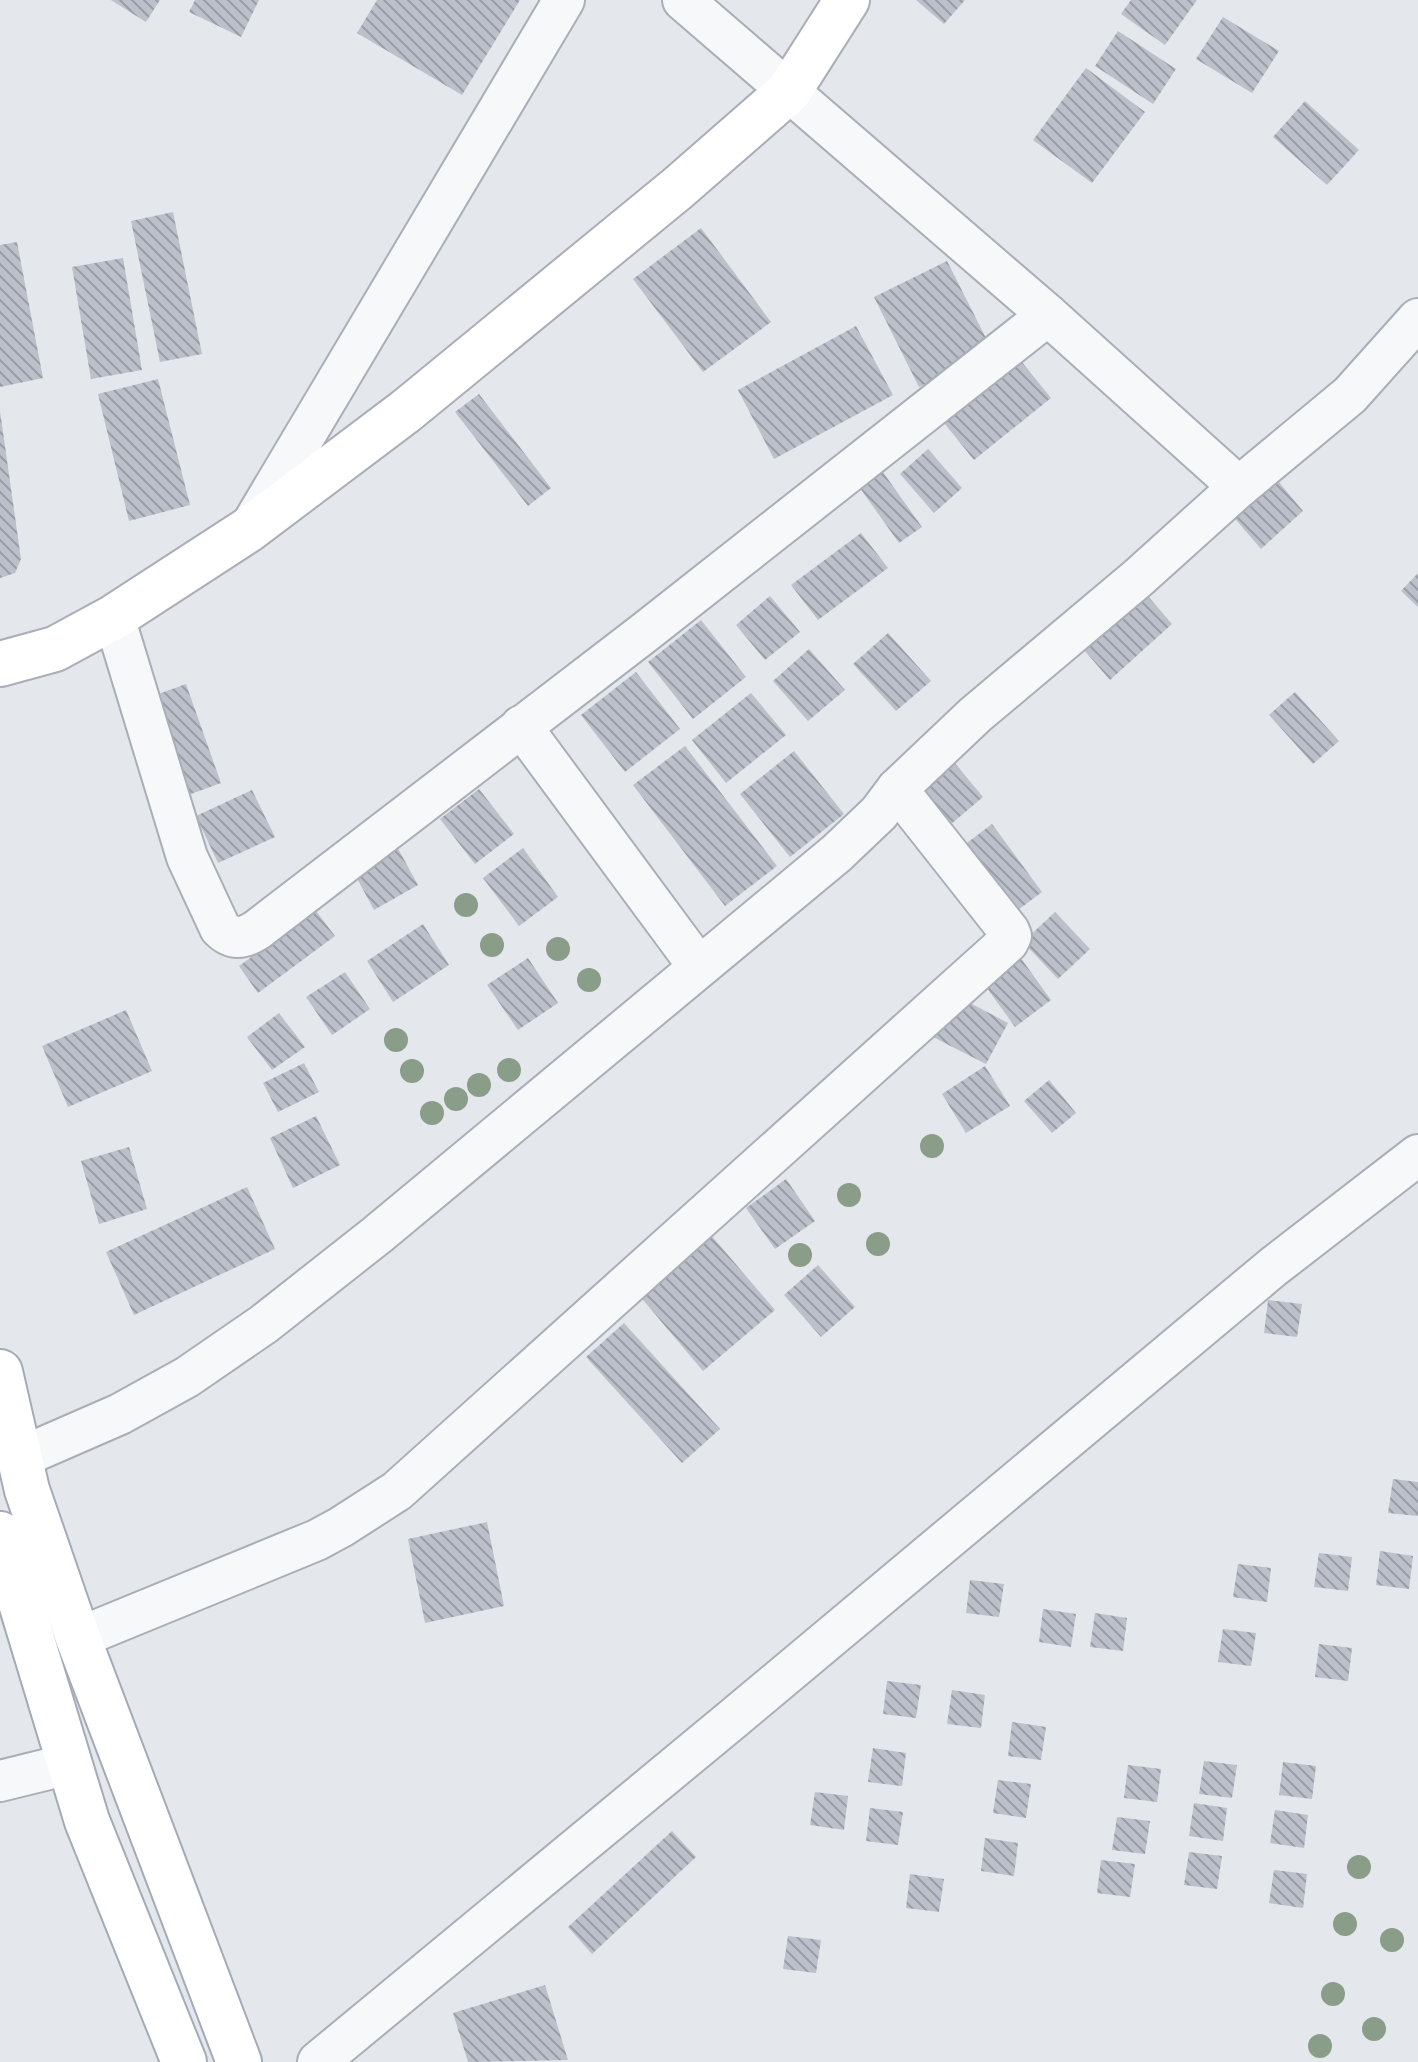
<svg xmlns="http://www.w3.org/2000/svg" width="1418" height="2062" viewBox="0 0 1418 2062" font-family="'Asap Condensed',sans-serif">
<defs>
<pattern id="building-back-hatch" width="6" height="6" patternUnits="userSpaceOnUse" patternTransform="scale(2)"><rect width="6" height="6" fill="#bbc0ca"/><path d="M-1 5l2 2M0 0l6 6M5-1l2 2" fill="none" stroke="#989da6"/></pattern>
</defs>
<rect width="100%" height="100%" fill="#e4e7ec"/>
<g fill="url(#building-back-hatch)">
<polygon points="111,0 160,0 146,22"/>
<polygon points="195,0 259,0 241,37 189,12"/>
<polygon points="377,0 520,0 462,95 357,33"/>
<polygon points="916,0 965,0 944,24"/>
<polygon points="1131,0 1197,0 1165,45 1121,14"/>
<polygon points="1223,17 1279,51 1252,93 1196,59"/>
<polygon points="1118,31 1176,69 1153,104 1095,66"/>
<polygon points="1086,68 1145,112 1092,183 1033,140"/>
<polygon points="1305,101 1359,150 1327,185 1273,137"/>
<polygon points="173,212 202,354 160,362 131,221"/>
<polygon points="701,228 771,322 703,372 633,279"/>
<polygon points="17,242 43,378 0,387 0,245"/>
<polygon points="123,258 142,370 91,379 72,267"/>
<polygon points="947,261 992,350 919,387 874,297"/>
<polygon points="856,326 893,395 774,459 738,390"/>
<polygon points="1013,351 1051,398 974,460 936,413"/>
<polygon points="158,379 190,505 129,521 98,394"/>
<polygon points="479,394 551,488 528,506 455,412"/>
<polygon points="0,411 21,559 15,573 0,578"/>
<polygon points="928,449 962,488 934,513 900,474"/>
<polygon points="880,468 922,527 899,543 857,484"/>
<polygon points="1267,468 1303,511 1261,549 1224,506"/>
<polygon points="861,533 888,568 818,620 791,585"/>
<polygon points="1418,573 1418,607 1401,591"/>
<polygon points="1140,587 1172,624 1110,680 1077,642"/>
<polygon points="770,596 800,632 765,660 736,625"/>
<polygon points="701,620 746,677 693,719 648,662"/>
<polygon points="888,633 931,681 896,711 853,664"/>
<polygon points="809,649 845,690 808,721 773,681"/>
<polygon points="636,672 680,729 625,772 581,715"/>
<polygon points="186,684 221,783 188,795 153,696"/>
<polygon points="1295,692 1339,741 1313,764 1269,715"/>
<polygon points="751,693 786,735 726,783 692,740"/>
<polygon points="685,746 777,866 725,906 633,785"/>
<polygon points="794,751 844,814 790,857 740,794"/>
<polygon points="948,755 983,797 944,830 909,788"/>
<polygon points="479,789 514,834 475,864 440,819"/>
<polygon points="252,790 275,837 218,863 196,816"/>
<polygon points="992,824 1042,892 1014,913 963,846"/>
<polygon points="396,845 418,885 374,910 352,869"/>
<polygon points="523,848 558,897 519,926 483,878"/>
<polygon points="316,911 335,936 258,993 239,966"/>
<polygon points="1055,912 1090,949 1058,979 1023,942"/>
<polygon points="423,924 449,965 393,1002 367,961"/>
<polygon points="1015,950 1051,1000 1015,1027 979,977"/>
<polygon points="528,958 558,1003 518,1030 487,985"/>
<polygon points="345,972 370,1009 332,1035 306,997"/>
<polygon points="955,995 1008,1023 986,1064 933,1037"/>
<polygon points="126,1010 152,1071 68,1107 42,1046"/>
<polygon points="279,1013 305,1047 272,1070 247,1037"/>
<polygon points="304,1063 319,1092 278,1112 263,1083"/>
<polygon points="985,1066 1010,1106 966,1133 942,1094"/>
<polygon points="1049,1080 1076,1113 1052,1133 1024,1101"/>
<polygon points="316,1116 340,1165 293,1188 270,1138"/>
<polygon points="129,1147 147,1209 99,1224 81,1161"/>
<polygon points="786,1179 815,1221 775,1249 746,1208"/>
<polygon points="247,1187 275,1249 134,1315 106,1252"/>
<polygon points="710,1234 775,1310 703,1371 638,1294"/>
<polygon points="818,1265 855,1307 821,1337 784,1295"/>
<polygon points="1268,1300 1302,1304 1297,1337 1264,1333"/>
<polygon points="624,1323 720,1429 682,1463 586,1357"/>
<polygon points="1393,1479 1418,1482 1418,1516 1388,1513"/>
<polygon points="487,1522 504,1606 425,1623 408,1539"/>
<polygon points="1380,1551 1413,1556 1409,1589 1376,1585"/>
<polygon points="1319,1553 1352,1557 1348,1591 1314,1587"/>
<polygon points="1238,1564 1271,1568 1267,1602 1233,1597"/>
<polygon points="970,1580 1004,1584 999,1617 966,1613"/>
<polygon points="1043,1609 1076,1614 1071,1647 1039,1642"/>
<polygon points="1095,1613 1127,1618 1123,1651 1090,1647"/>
<polygon points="1223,1629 1256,1633 1251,1666 1218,1662"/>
<polygon points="1319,1644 1352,1648 1348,1681 1315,1677"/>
<polygon points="887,1681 921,1685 916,1718 883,1714"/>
<polygon points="952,1690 985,1695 981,1728 947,1724"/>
<polygon points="1012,1722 1046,1727 1041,1760 1008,1756"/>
<polygon points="873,1748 906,1753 902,1786 868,1782"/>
<polygon points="1204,1761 1237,1765 1232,1798 1199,1794"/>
<polygon points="1283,1762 1316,1766 1312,1799 1279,1795"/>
<polygon points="1128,1765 1161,1769 1157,1802 1124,1798"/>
<polygon points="998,1780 1031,1784 1026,1818 993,1813"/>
<polygon points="815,1792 848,1796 844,1830 810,1825"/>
<polygon points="1194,1803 1227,1808 1223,1841 1189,1836"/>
<polygon points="870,1808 903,1812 898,1845 866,1841"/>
<polygon points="1275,1810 1308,1815 1304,1848 1270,1843"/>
<polygon points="1117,1817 1150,1821 1145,1854 1112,1850"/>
<polygon points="672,1831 696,1857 592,1954 568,1927"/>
<polygon points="985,1838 1018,1843 1014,1876 981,1871"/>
<polygon points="1189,1852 1222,1856 1217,1889 1184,1885"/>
<polygon points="1101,1860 1135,1864 1130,1897 1097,1893"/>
<polygon points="1274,1870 1307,1874 1303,1908 1269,1903"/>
<polygon points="910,1874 944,1879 939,1912 906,1908"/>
<polygon points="788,1936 821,1940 816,1973 783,1969"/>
<polygon points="545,1985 568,2060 468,2062 453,2013"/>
</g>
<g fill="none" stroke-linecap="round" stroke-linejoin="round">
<g stroke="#a9aeb7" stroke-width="44">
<g id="street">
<polyline points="683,0 1048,315 1239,487"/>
<polyline points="251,526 564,0"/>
<path d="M114 617 187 857 220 928C232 940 243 939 257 930L644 633 1048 315"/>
<polyline points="521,726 699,967"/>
<polyline points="19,1458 120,1414 187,1377 264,1324 377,1235 837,853 879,813 897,789 975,715 1138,578 1239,487 1350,395 1418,319"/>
<polyline points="78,1638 317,1540 341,1527 397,1491 1008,942 1011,936 1009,931 897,789"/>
<polyline points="0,1781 69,1764"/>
<polyline points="318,2062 734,1718 1273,1267 1418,1155"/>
</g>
</g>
<g stroke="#a9aeb7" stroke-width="48">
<polyline id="secondary" points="0,664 55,649 114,617 248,530 406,411 678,188 789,91 847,0"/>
</g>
<g stroke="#a3abb8" stroke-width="48">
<g id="primary">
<polyline points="0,1372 27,1490 78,1638 239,2062"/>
<polyline points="0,1534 87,1821 184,2062"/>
</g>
</g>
<use href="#street" stroke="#f7f8fa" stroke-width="40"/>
<use href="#secondary" stroke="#fff" stroke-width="44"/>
<use href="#primary" stroke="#fff" stroke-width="44"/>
</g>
<g fill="#899d89">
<circle cx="466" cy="905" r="12"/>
<circle cx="492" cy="945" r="12"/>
<circle cx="558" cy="949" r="12"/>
<circle cx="589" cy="980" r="12"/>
<circle cx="396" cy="1040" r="12"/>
<circle cx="509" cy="1070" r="12"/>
<circle cx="412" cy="1071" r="12"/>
<circle cx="479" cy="1085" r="12"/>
<circle cx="456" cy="1099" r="12"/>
<circle cx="432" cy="1113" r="12"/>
<circle cx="932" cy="1146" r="12"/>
<circle cx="849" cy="1195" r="12"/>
<circle cx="878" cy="1244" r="12"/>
<circle cx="800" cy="1255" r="12"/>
<circle cx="1359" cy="1867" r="12"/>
<circle cx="1345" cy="1924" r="12"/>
<circle cx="1392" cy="1940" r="12"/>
<circle cx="1333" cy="1994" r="12"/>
<circle cx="1374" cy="2029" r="12"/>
<circle cx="1320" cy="2046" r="12"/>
</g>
</svg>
